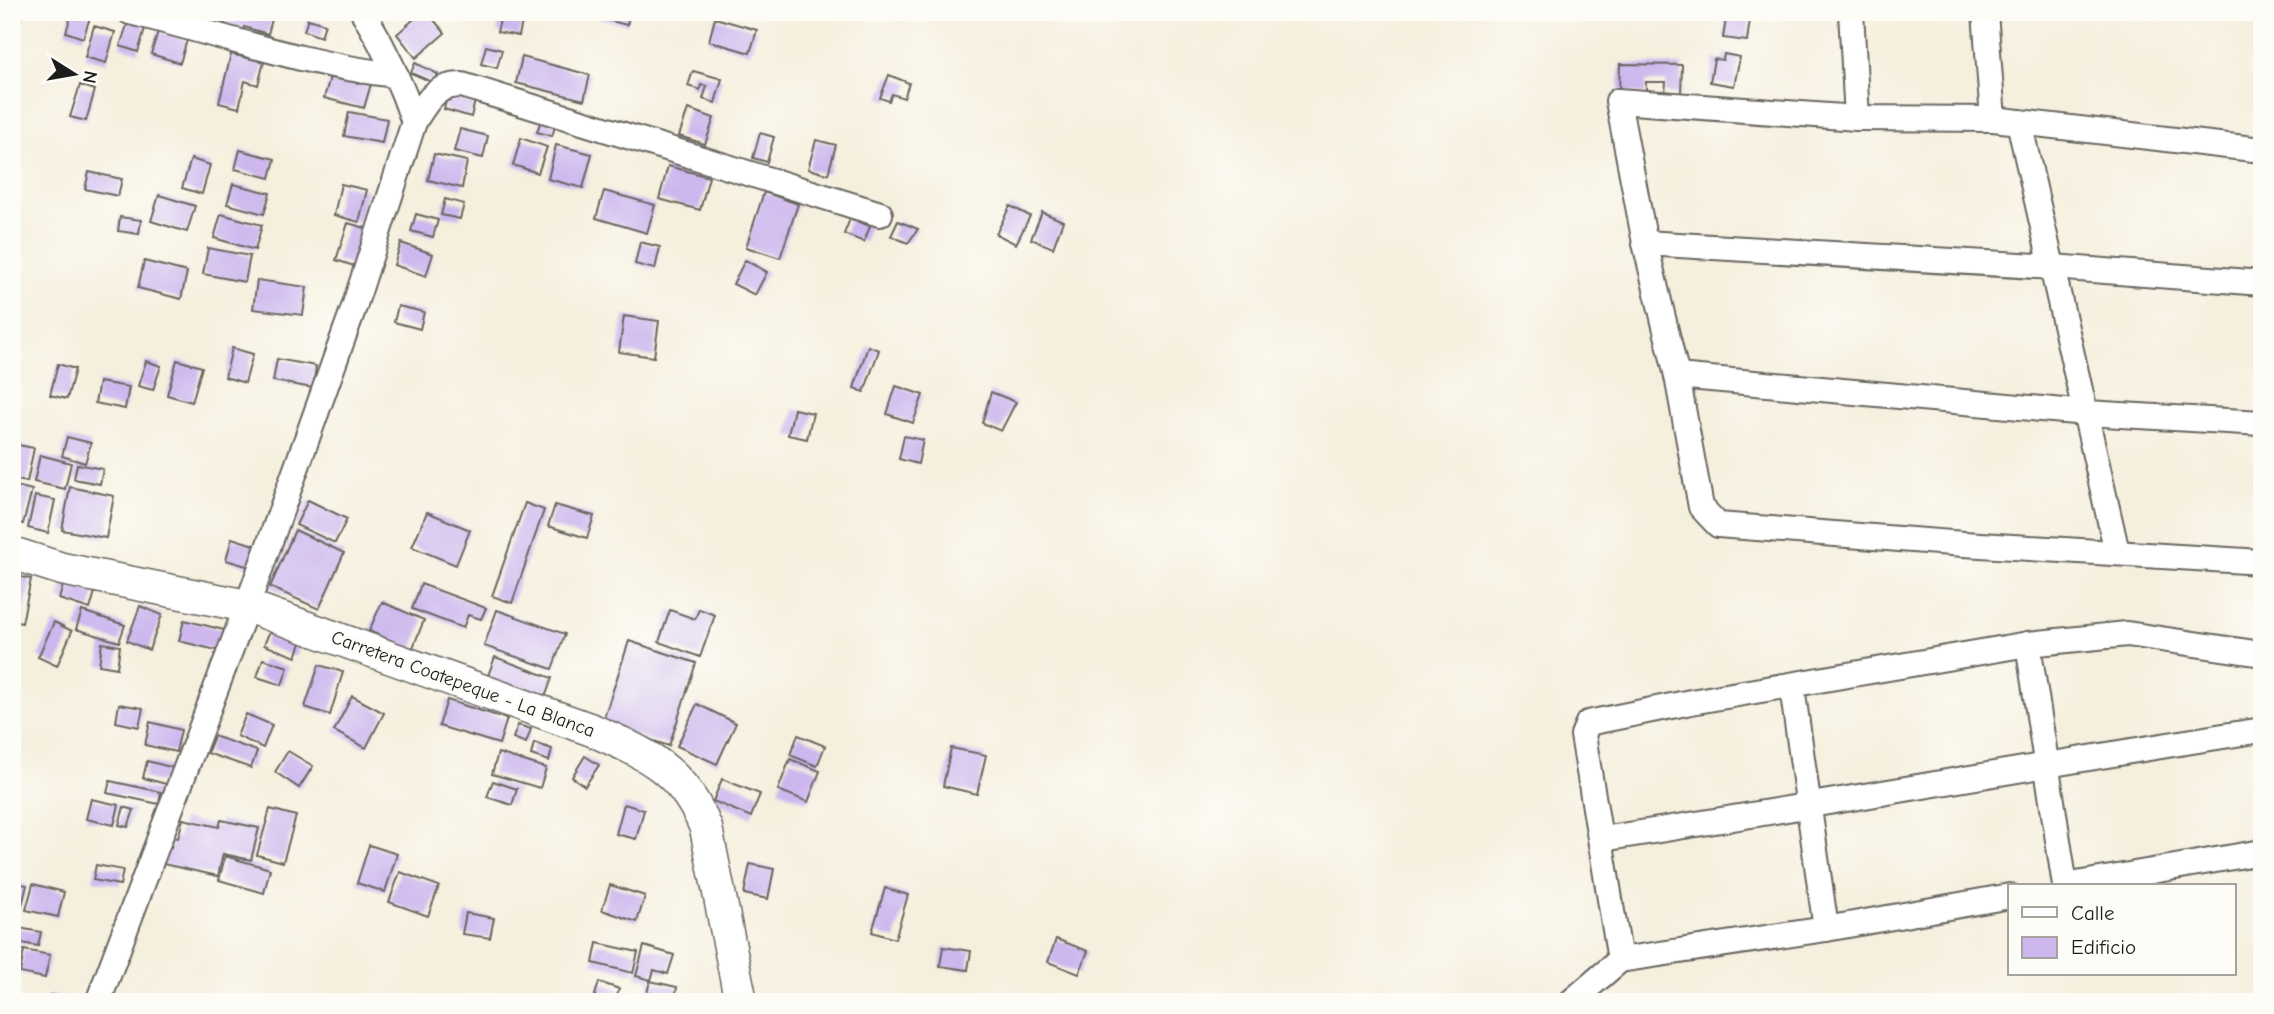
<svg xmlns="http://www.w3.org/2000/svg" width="2274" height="1014" viewBox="0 0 2274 1014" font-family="'Comic Neue',sans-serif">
<rect width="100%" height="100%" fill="#fdfcf7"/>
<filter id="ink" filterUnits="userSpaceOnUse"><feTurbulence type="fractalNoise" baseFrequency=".0143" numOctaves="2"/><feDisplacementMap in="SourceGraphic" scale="14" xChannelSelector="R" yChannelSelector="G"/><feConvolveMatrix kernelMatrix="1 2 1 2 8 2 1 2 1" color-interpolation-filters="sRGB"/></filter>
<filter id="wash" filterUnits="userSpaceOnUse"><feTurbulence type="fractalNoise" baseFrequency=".00686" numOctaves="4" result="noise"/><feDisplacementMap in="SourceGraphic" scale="28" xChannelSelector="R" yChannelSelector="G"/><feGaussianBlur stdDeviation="1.57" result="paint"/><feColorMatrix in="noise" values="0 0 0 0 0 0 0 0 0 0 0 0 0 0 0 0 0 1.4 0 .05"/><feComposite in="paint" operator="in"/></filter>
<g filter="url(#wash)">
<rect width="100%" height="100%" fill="#f5efdd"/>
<g id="blocks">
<g fill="#cdb7ee">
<polygon points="12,12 23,12 17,30 12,29"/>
<polygon points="72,12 91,15 83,38 66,32"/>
<polygon points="241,12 274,12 268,34 244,27 241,38 222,33 227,15 239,19"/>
<polygon points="422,12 427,12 445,33 416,58 397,34"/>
<polygon points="502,12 524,13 519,36 497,32"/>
<polygon points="600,12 630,12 627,25 599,18"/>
<polygon points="1727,12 1751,12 1747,41 1723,38"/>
<polygon points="715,18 757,30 750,53 709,41"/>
<polygon points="129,19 146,25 138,52 120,46"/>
<polygon points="308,19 325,24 321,37 304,31"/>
<polygon points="94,26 115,32 106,63 85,57"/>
<polygon points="158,31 187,40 180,63 151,54"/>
<polygon points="486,46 502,50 497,68 481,64"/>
<polygon points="231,54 264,62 258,85 245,81 239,108 219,103"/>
<polygon points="1724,54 1740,57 1734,86 1710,82 1714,59 1723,60"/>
<polygon points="522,57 590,75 584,100 516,83"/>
<polygon points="415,63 438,74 434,83 411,73"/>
<polygon points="1620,64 1682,65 1681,94 1665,93 1666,82 1646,82 1646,93 1619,92"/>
<polygon points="693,71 722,79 715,103 703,99 707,86 701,85 700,90 688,86"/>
<polygon points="331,74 371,84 364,108 324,98"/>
<polygon points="889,75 909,83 904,98 892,94 889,101 880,98"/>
<polygon points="80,85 95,90 86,121 70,117"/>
<polygon points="448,93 475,101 471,117 444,109"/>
<polygon points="688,109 714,118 705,144 679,136"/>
<polygon points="349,112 387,119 382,143 344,136"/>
<polygon points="541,120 556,124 552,136 537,132"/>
<polygon points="460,129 488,136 483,158 454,151"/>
<polygon points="760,133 774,137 767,162 753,158"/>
<polygon points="521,138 547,147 538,173 513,165"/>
<polygon points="816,140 836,145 828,174 808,169"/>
<polygon points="556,145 592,154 583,188 548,179"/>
<polygon points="240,150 275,159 270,178 235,169"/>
<polygon points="434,154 467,161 462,188 428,180"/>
<polygon points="191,159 210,165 202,194 182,188"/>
<polygon points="668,166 709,177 700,210 659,199"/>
<polygon points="89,172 122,179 118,196 85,189"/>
<polygon points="233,184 270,193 264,214 227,204"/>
<polygon points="341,184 367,190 359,222 334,215"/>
<polygon points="604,191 655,205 647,233 596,218"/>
<polygon points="764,192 798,204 780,258 746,247"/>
<polygon points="159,195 195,206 187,232 151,221"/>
<polygon points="445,199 464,204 460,219 441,215"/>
<polygon points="1010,206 1030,216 1016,244 996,234"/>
<polygon points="1042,212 1063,221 1053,248 1031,239"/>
<polygon points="221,214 262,225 255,250 214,238"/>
<polygon points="416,214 438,220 433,237 411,231"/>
<polygon points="120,217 141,220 139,234 118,231"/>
<polygon points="850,219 870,226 864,242 844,234"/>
<polygon points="898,221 918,229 908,243 891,236"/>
<polygon points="348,223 372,230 360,268 336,260"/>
<polygon points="640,242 660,247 655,269 635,264"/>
<polygon points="401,243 433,254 426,276 394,265"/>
<polygon points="208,248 250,256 245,282 203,274"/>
<polygon points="745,260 767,272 755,295 733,284"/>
<polygon points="144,261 187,272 181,299 138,288"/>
<polygon points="257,280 307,287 303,315 253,309"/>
<polygon points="398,306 424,312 420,329 394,322"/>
<polygon points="624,316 659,321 654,357 619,352"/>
<polygon points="868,346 879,350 864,392 854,388"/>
<polygon points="232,348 253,354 245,383 225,377"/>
<polygon points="277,359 316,366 313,388 273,381"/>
<polygon points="177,360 202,367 192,402 167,395"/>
<polygon points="146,361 161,366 153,390 138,386"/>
<polygon points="58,364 75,369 67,399 50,395"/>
<polygon points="99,382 129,387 125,409 95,403"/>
<polygon points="896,386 923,395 913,423 887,414"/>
<polygon points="991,392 1016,402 1001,431 982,423"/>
<polygon points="794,409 813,413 807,439 788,435"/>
<polygon points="904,436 923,440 918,464 899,459"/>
<polygon points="67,437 91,443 85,463 62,456"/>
<polygon points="13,444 34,448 27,482 12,479"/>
<polygon points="40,455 71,463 65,489 34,482"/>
<polygon points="77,464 103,469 100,484 74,479"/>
<polygon points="12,485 32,490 23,524 12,521"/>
<polygon points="70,487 114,496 106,538 62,530"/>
<polygon points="35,496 55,500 48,533 28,528"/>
<polygon points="308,500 347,519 335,543 296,525"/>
<polygon points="525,503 544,510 512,603 492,596"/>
<polygon points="555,505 594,516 587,538 548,526"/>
<polygon points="427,512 470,530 456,565 412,547"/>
<polygon points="295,530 344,553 319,609 270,587"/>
<polygon points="232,538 257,546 250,567 226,560"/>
<polygon points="12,575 31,579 22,623 12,621"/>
<polygon points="64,582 95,592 90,609 59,599"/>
<polygon points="421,584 486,608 481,619 468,615 463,628 412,609"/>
<polygon points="382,602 424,620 412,650 369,631"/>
<polygon points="140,606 162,615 149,650 127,641"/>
<polygon points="699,609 715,615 700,657 659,642 670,610 695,619"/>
<polygon points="497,610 565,634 552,669 484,646"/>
<polygon points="82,611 125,625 119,642 76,629"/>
<polygon points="184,620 224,630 220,651 179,641"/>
<polygon points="54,622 72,631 57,666 38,657"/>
<polygon points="271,628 302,640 296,657 264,645"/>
<polygon points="629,641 696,663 669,746 602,724"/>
<polygon points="102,643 120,646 117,668 99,665"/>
<polygon points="495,657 552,678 543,703 486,681"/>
<polygon points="263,659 288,667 282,685 257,677"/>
<polygon points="319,665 343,672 330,715 305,707"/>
<polygon points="352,696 384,713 366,748 334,731"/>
<polygon points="447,700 507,719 499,744 439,726"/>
<polygon points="119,704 143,708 139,727 116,722"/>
<polygon points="697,704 736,723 717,764 677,746"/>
<polygon points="246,714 272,725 263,748 237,736"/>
<polygon points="150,722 181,730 176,752 145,745"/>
<polygon points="518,725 531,729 526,743 513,738"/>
<polygon points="798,735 825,746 817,766 790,755"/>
<polygon points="214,736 257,751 251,768 207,753"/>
<polygon points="534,743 552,749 549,761 531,755"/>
<polygon points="951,748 986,755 977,794 943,786"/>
<polygon points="288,751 313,766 299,788 275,772"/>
<polygon points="498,753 546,768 540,788 492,774"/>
<polygon points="585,756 599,765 585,786 572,777"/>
<polygon points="790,759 820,771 808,802 778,790"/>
<polygon points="147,761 174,768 170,785 143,778"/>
<polygon points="722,779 760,794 751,817 713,801"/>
<polygon points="110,781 161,792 159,804 107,793"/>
<polygon points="493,781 517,789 512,805 487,797"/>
<polygon points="91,799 119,805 114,825 86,819"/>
<polygon points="624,804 644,810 636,839 616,834"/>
<polygon points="124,807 134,810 128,827 119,825"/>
<polygon points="270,809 296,816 283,862 257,855"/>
<polygon points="183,819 219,827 221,820 259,828 251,860 223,854 218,876 163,864 167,846 171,847 173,837 178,838"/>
<polygon points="369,845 397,854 385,892 357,883"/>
<polygon points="225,856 270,869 264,893 219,880"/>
<polygon points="750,864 774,869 768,899 744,894"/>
<polygon points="96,865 123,870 120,885 93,880"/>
<polygon points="400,872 439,886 428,916 389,902"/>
<polygon points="12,882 27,885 22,905 12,903"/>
<polygon points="33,884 64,892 58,917 26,910"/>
<polygon points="610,885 645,896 637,922 602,910"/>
<polygon points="885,888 908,895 895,939 872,932"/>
<polygon points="466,913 494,918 490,938 462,934"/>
<polygon points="19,928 41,932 38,946 16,942"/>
<polygon points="1056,939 1088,951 1079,974 1048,962"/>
<polygon points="597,943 638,952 633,973 593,963"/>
<polygon points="644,946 674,955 668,974 654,970 651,980 636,976"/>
<polygon points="943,947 971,951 968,970 940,966"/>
<polygon points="24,950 50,955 45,978 20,973"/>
<polygon points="650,981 677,987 675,999 647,993"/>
<polygon points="599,982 619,989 615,1002 594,999"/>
<polygon points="49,995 81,999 81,1002 48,1002"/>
</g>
</g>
</g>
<g filter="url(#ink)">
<use href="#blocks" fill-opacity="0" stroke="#686660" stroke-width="2"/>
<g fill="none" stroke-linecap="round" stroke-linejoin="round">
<g stroke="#686660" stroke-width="28">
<g id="minor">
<path d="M130 12C219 34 304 65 396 75"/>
<path d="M363 12C384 47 401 83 414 122 427 101 435 85 462 85L880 214"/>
<polyline points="1851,12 1857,118"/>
<polyline points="1985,12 1993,119"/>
<polyline points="2019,122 2117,552"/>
<polyline points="2262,150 1993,119 1857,118 1618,101 1645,243 1677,376 1701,507 1718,525 1964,544 2262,562"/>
<polyline points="1645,243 2053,267 2262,283"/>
<polyline points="1677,376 2086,413 2262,423"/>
<polyline points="2028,644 2065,886"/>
<polyline points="1792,687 1826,929"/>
<path d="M1602 839C1823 805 2041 764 2262 730"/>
<polyline points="2065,886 2262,852"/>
<polyline points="1620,960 1583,735 1588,723 1691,702 2028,644 2127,634 2262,654"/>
<polyline points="98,1002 247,606 354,307 414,122"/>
<polyline points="1571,1002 1620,960 1826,929 2010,896"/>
</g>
</g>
<g stroke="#686660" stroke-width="35">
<path id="major" d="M12 553 62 569 247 606 592 730C647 754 682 769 706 828L741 1002"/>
</g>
<use href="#minor" stroke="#fff" stroke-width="24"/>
<use href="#major" stroke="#fff" stroke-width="32"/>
</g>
</g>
<g text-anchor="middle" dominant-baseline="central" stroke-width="6" stroke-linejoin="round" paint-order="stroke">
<g font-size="19" fill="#1c1c1c" stroke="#fdfcf7">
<text transform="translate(463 684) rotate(20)">Carretera Coatepeque - La Blanca</text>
</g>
</g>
<rect width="2274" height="1014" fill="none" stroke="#fdfcf7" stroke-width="42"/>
<rect x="2008" y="884" width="228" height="91" fill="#fdfcf7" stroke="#a3a29f" stroke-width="2"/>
<rect x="2022" y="907" width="35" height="10" fill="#ffffff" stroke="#a3a29f" stroke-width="2"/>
<text x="2071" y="920" font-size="21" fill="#1c1c1c">Calle</text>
<rect x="2022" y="937" width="35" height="21" fill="#cdb7ee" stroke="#a3a29f" stroke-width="2"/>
<text x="2071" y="954" font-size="21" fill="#1c1c1c">Edificio</text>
<g transform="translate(74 74) rotate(101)" stroke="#fdfcf7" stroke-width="5" paint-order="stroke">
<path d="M0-5L12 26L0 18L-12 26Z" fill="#1c1c1c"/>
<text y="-10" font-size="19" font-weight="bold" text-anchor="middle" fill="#1c1c1c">N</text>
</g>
</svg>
